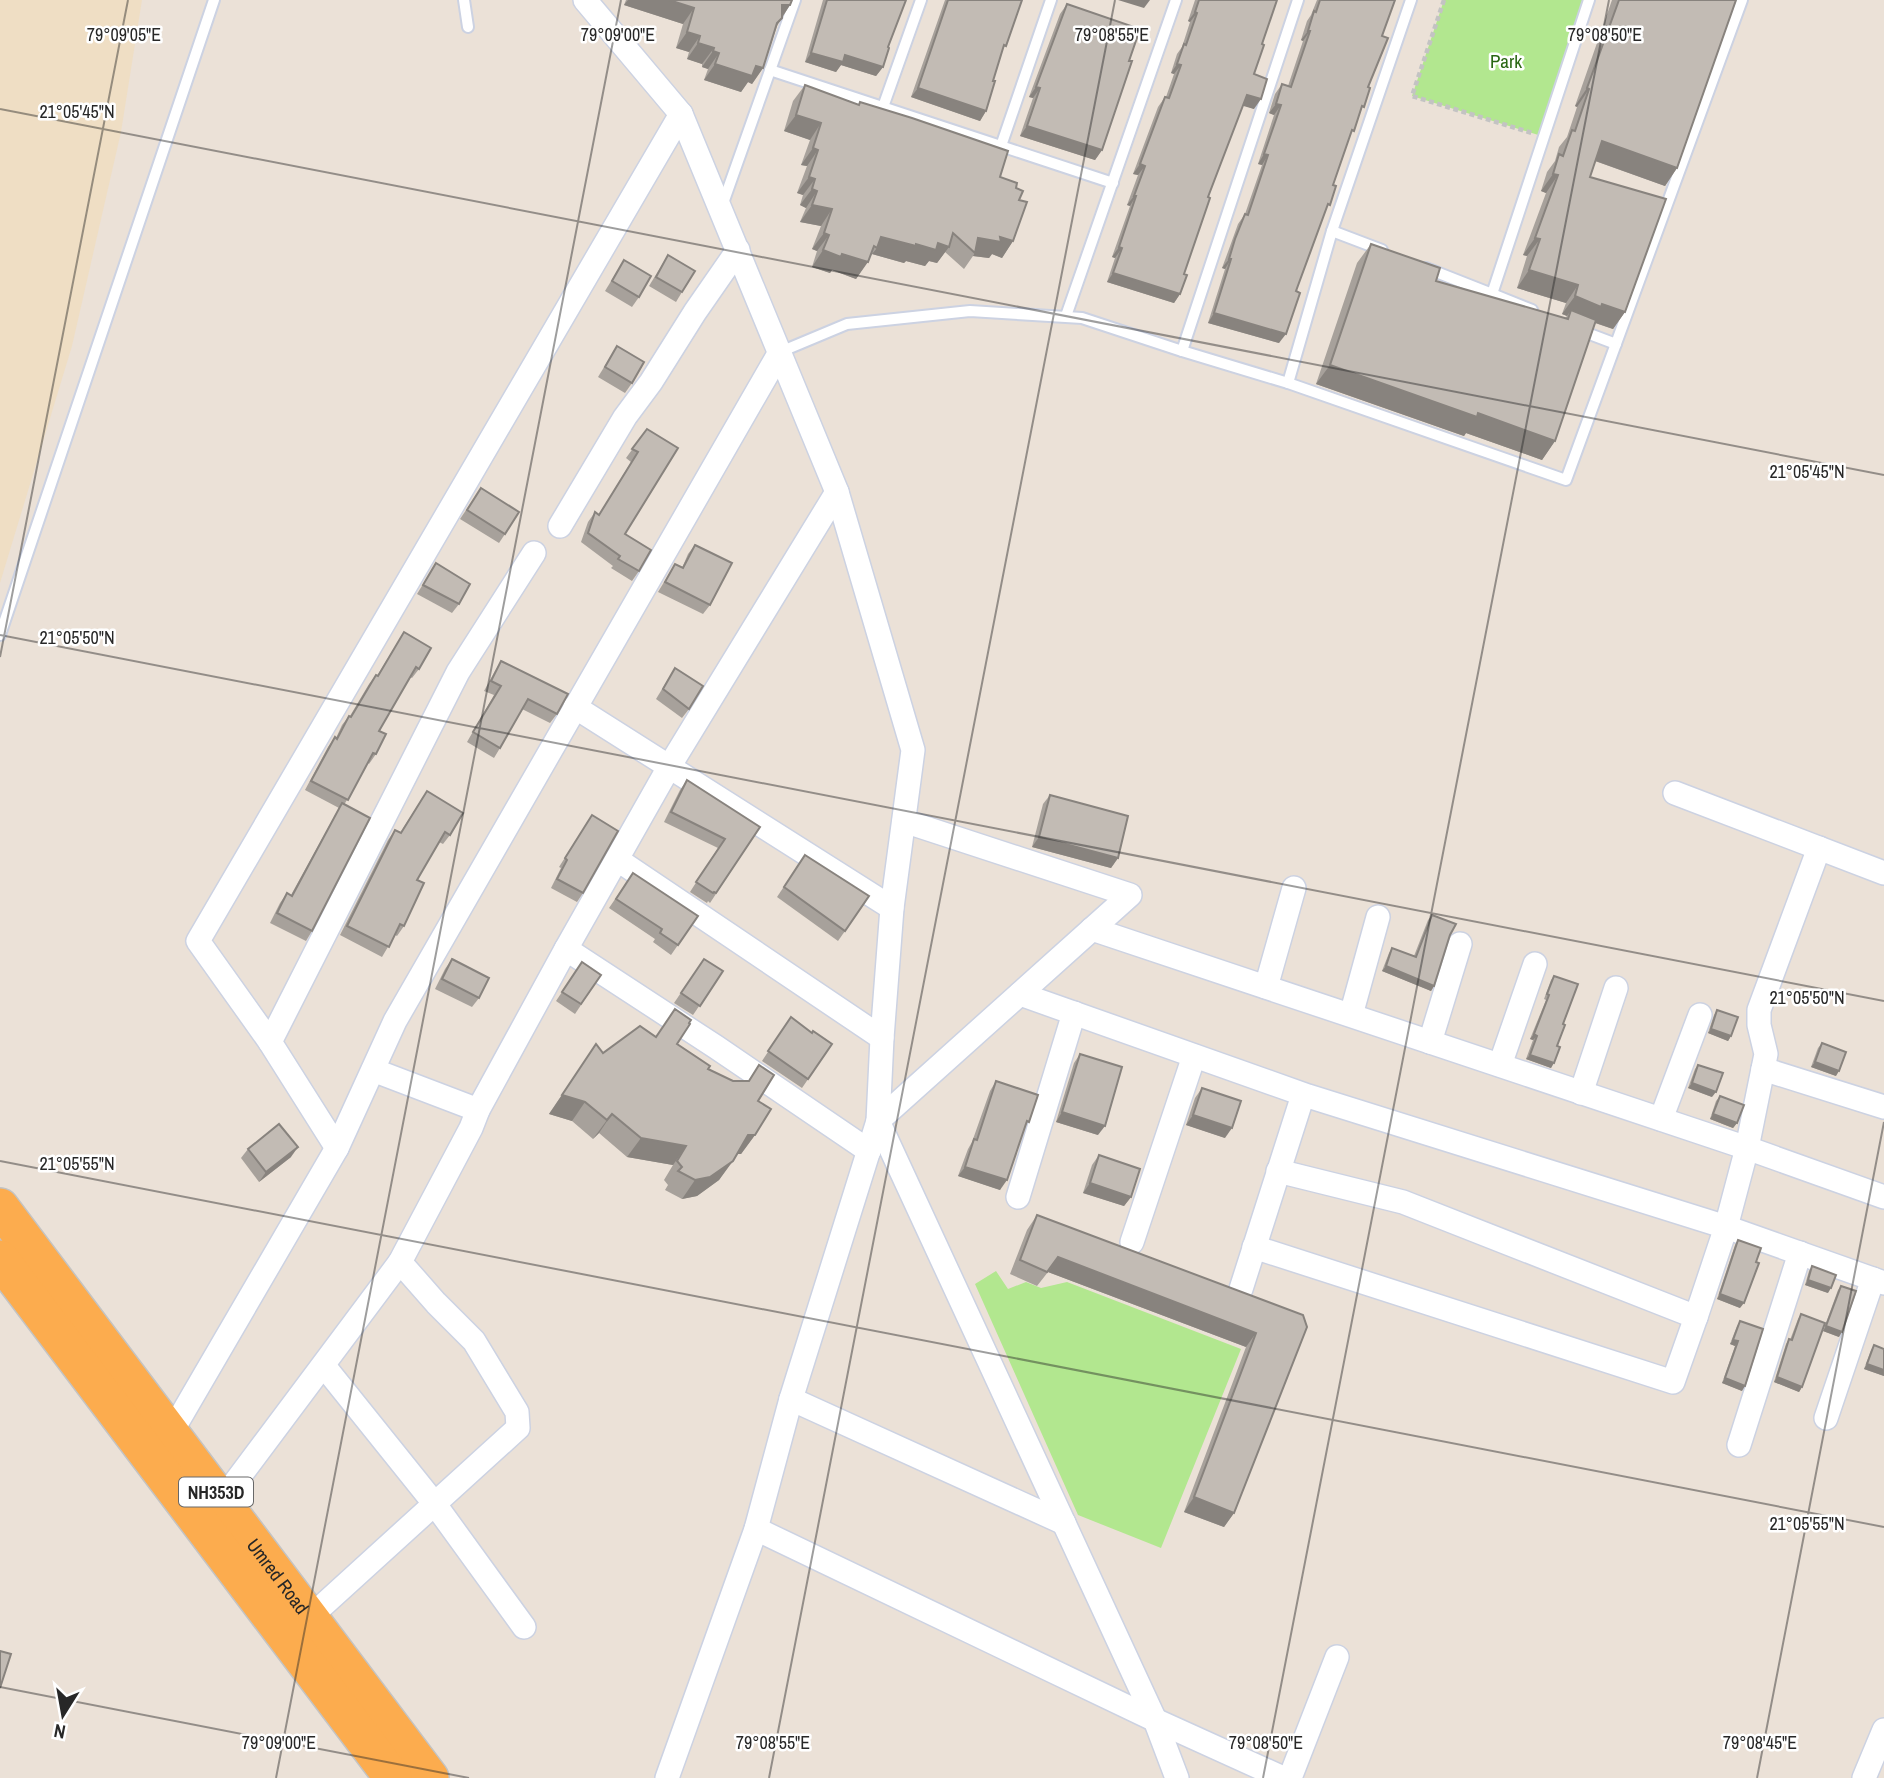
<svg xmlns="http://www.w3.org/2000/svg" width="1884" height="1778" viewBox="0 0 1884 1778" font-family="'Archivo Narrow',sans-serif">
<rect width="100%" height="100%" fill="#ebe1d7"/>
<polygon fill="#efdec4" points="0,0 142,0 121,132 72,346 0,583"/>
<g fill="#b2e78f">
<polygon points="1444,0 1591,0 1548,138 1412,96"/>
<polygon points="996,1271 1008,1289 1026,1282 1041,1288 1067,1282 1241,1349 1161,1548 1078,1515 975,1284"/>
</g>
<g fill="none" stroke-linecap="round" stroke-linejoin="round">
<g stroke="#ccd2e2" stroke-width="14">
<g id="service">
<polyline points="464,0 468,27"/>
<polyline points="770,70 1113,183"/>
<polyline points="883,107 921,0"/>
<polyline points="1001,146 1051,0"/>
<polyline points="722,206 795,0"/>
<polyline points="1332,231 1382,250"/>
<polyline points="1426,268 1492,294 1589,0"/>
<polyline points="1492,294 1532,310"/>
<polyline points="1066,316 1176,0"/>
<polyline points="1579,330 1616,344"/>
<polyline points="1182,351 1298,0"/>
<polyline points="780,352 847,324 970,311 1082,318 1182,351 1288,383 1332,231 1411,0"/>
<polyline points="1288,383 1566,480 1742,0"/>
<polyline points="0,635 214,0"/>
</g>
</g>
<g stroke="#ccd2e2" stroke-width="26">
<g id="minor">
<polyline points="585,0 681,114 837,492 913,750 892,908 882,1038 878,1121 791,1399 756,1529 667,1778"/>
<polyline points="560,526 625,417 651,382 695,312 738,250"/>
<polyline points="534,553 458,672 270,1042 337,1148 395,1021 780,352"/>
<polyline points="575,707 892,908"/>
<polyline points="1675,793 1884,873"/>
<polyline points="618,860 882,1038"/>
<polyline points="1092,929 1747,1148 1884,1197"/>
<polyline points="566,949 716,1047 869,1151"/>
<polyline points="1266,987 1294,888"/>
<polyline points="1020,994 1308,1096 1726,1227 1884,1283"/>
<polyline points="1351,1015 1378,917"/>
<polyline points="270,1042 198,941 681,114"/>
<polyline points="1430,1042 1460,944"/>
<polyline points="1500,1065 1535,964"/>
<polyline points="1763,1069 1884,1107"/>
<polyline points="373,1070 478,1110"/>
<polyline points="1581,1093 1616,988"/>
<polyline points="1661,1119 1700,1015"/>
<polyline points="878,1121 1155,1720 1177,1778"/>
<polyline points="878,1121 1130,895 904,821"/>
<polyline points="1278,1171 1403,1202 1696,1317 1726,1227 1747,1148 1766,1054 1759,1025 1759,1010 1819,848"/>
<polyline points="1018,1197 1074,1013"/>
<polyline points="1132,1242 1194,1056"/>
<polyline points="1254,1247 1673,1382 1696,1317"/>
<polyline points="1241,1289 1303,1095"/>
<polyline points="324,1366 434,1503 524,1627"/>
<polyline points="791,1399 1064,1523"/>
<polyline points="1826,1418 1873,1279"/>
<polyline points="171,1433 337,1148"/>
<polyline points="1739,1445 1800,1253"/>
<polyline points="222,1500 400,1262 471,1128 478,1110 566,949 669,767 837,492"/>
<polyline points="756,1529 1155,1720 1283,1778"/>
<polyline points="309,1618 518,1428 517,1412 474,1341 436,1303 400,1262"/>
<polyline points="1290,1778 1337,1657"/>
<polyline points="1864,1778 1884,1730"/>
</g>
</g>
<g stroke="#c3c3c3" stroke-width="40">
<g id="trunk">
<path id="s1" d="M0 1207 430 1778"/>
<polyline points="0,1259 393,1778"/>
</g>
</g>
<polyline stroke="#c3c3c3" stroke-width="4.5" stroke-dasharray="5 3.5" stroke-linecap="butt" points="1444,0 1412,96 1532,133"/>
<use href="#service" stroke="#fff" stroke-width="10"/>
<use href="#minor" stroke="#fff" stroke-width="23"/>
<use href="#trunk" stroke="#fcac4e" stroke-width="37"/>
</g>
<g fill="#a7a19b">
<polygon points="626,0 792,0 790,5 777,26 763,68 752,84 748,82 741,92 704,80 708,69 702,67 702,64 687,59 689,52 676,48 683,24 624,5"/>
<polygon points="823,0 906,0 888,47 883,67 876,76 841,65 836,72 805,62"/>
<polygon points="945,0 1022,0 1001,54 993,81 986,111 980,121 911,97"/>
<polygon points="1195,0 1277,0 1262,44 1254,74 1254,109 1243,105 1208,197 1184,274 1180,294 1174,303 1107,282 1115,258 1112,257 1130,206 1127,205 1138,175 1133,174 1158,107 1165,97 1166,97 1174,74 1171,73 1177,54 1182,47 1190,22 1188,21"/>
<polygon points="1317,0 1395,0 1382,36 1361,111 1349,138 1333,185 1325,211 1296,291 1279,343 1208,323 1225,269 1222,268 1229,249 1238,224 1245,214 1262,165 1258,164 1274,115 1269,113 1275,94 1282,84 1288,86 1303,41 1301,40 1307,21 1311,15"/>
<polygon points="1612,0 1736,0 1677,168 1665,186 1595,161 1590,177 1625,312 1613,329 1595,323 1555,441 1542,460 1466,433 1464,436 1316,384 1357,263 1371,244 1436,281 1565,318 1567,316 1562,314 1566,303 1517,288 1527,256 1523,255 1546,193 1541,191 1547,172 1555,161 1559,147 1567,137 1577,107 1575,106"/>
<polygon points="1067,4 1129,61 1102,150 1095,160 1020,136 1033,98 1029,97 1060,14"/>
<polygon points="805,85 858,105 860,102 1000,177 1016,188 1019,200 1013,241 1002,258 992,254 989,258 973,256 964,269 945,252 937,263 929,261 925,266 906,261 904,263 872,254 856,279 832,270 830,273 812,267 817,251 812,249 821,226 800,222 806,208 800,205 803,195 797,193 807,166 801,165 810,140 784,131 793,101"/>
<polygon points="668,255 682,292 676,302 649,286"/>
<polygon points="624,260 639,297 632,307 605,291"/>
<polygon points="617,346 632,383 625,393 598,377"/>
<polygon points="647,429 625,534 639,571 632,581 611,568 613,566 581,542 588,522 595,512 599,515 631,462 626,458"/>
<polygon points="481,488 505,534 499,543 460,519"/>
<polygon points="695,545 710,605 703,614 658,592 675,564 682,568 688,554"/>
<polygon points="436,563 459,604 452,613 417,594"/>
<polygon points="404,632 419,669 412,678 410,677 379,731 376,754 369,764 368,763 344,805 312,931 306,941 270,923 280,903 287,893 291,895 339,808 305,790 328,747 335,737 336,738 342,725 349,716 350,716 369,684 376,675 377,676"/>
<polygon points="501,661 557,714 550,723 522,709 500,748 494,758 467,742 494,695 484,691 495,671"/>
<polygon points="675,668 689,709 682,718 656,699"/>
<polygon points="687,780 760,827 710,903 708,901 707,903 690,892 718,848 664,822 680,790"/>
<polygon points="427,791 450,835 443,844 439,842 417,880 412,905 404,926 397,936 395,935 382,957 340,935 388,840 395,830 400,833"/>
<polygon points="1050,795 1118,858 1111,868 1032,847 1043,804"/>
<polygon points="592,815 583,893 577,902 551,888 561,868 559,867"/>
<polygon points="805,855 845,931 838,941 777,897"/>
<polygon points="633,873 698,916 671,955 653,942 655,939 609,908"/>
<polygon points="1432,915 1450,935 1434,986 1431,991 1382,971 1389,953 1392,948 1414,956 1428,920"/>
<polygon points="452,959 479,998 472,1007 435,989 445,969"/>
<polygon points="704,959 723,971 693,1015 674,1003"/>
<polygon points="582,962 601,975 575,1014 556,1001"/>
<polygon points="1554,976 1563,1024 1551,1068 1526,1059 1533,1040 1530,1039 1546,1000 1544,999 1551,980"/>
<polygon points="1717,1010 1731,1036 1728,1041 1708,1033 1714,1015"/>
<polygon points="791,1017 812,1033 832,1044 802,1088 762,1061"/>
<polygon points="656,1037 677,1044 708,1069 733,1081 748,1081 759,1065 758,1101 755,1135 741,1154 737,1154 719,1180 697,1196 682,1199 665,1190 668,1185 664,1180 673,1165 627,1157 599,1133 593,1139 572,1121 549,1114 596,1044 603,1053"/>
<polygon points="1822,1043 1836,1076 1811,1067 1818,1048"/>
<polygon points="1080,1054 1098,1135 1056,1122 1074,1063"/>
<polygon points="1698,1065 1712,1097 1688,1088 1695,1069"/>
<polygon points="996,1081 1024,1130 1000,1190 958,1176 968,1149 972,1142 990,1091"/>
<polygon points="1202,1088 1225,1138 1186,1125 1195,1098"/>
<polygon points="1720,1096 1737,1123 1733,1128 1710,1119 1716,1101"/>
<polygon points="248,1149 291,1157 259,1182 241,1158"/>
<polygon points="1099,1155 1131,1197 1124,1206 1083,1193 1092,1165"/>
<polygon points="1037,1215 1303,1315 1234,1513 1224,1527 1184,1512 1246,1347 1048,1272 1037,1286 1010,1274 1027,1230"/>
<polygon points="1738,1240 1740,1308 1717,1299 1735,1245"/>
<polygon points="1812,1266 1828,1293 1805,1285 1809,1271"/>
<polygon points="1841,1286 1839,1337 1823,1331 1838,1290"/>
<polygon points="1801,1314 1802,1387 1799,1392 1774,1382 1786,1344 1789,1339 1790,1340 1798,1319"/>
<polygon points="1740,1321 1742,1391 1722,1383 1735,1346 1730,1344 1737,1326"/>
<polygon points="1874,1345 1884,1349 1884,1376 1864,1369 1871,1350"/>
</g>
<g fill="#88837e">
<polygon points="628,0 669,0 694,8 683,24 624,5"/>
<polygon points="1118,0 1150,0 1144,8"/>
<polygon points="782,5 790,5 771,34"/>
<polygon points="1195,12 1197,13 1190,22 1188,21"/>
<polygon points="1308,31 1310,31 1303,41 1301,40"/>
<polygon points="687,32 700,36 689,52 676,48"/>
<polygon points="698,43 714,48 702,64 687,59"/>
<polygon points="713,51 719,53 708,69 702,67"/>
<polygon points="811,53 845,55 883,67 876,76 841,65 836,72 805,62"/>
<polygon points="715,64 756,66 763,68 752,84 748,82 741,92 704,80"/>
<polygon points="1177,64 1181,65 1174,74 1171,73"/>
<polygon points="1036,87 1040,88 1033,98 1029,97"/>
<polygon points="918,88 986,111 980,121 911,97"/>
<polygon points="1587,88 1589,89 1577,107 1575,106"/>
<polygon points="1247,95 1261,99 1254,109 1240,105"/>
<polygon points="1276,104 1281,105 1274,115 1269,113"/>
<polygon points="796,115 821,123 810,140 784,131"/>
<polygon points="1027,126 1102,150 1095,160 1020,136"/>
<polygon points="1602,141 1677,168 1665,186 1590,159"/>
<polygon points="813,148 818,150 807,166 801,165"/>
<polygon points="1264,154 1268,155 1262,165 1258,164"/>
<polygon points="1140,164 1145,166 1138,175 1133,174"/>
<polygon points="1553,174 1558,175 1546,193 1541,191"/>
<polygon points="809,177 815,179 803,195 797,193"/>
<polygon points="812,189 817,191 806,208 800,205"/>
<polygon points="1134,196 1136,196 1130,206 1127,205"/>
<polygon points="812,205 832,209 821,226 800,222"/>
<polygon points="824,233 829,235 817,251 812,249"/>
<polygon points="881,237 916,244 938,243 949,247 937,263 929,261 925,266 906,261 904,263 872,254 877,248"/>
<polygon points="1000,237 1013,241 1002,258 992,254 989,258 973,256 975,253 978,238"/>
<polygon points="1535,238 1540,239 1527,256 1523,255"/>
<polygon points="1119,247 1122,248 1115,258 1112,257"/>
<polygon points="823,250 842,254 868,262 856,279 832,270 830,273 812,267"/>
<polygon points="1229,259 1231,259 1225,269 1222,268"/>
<polygon points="1529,270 1578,285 1566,303 1517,288"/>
<polygon points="1113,273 1180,294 1174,303 1107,282"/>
<polygon points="1575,296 1602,304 1625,312 1613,329 1590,321 1571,310 1567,316 1562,314"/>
<polygon points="1214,313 1286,334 1279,343 1208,323"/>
<polygon points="1330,365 1478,413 1555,441 1542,460 1466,433 1464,436 1316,384"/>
<polygon points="1039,837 1118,858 1111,868 1032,847"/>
<polygon points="1386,966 1434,986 1431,991 1382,971"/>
<polygon points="1711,1029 1731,1036 1728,1041 1708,1033"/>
<polygon points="1534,1034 1537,1036 1533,1040 1530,1039"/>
<polygon points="1530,1055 1554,1063 1551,1068 1526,1059"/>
<polygon points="1815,1062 1839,1071 1836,1076 1811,1067"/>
<polygon points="1692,1083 1716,1092 1712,1097 1688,1088"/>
<polygon points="562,1095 585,1102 572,1121 549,1114"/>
<polygon points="1062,1112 1105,1126 1098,1135 1056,1122"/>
<polygon points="612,1114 599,1133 593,1139 607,1120"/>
<polygon points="1713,1114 1737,1123 1733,1128 1710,1119"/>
<polygon points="1193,1115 1232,1128 1225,1138 1186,1125"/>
<polygon points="748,1135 755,1135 741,1154 735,1154"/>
<polygon points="641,1138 686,1146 673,1165 627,1157"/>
<polygon points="298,1147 291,1157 259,1182 266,1172"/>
<polygon points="733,1161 719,1180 697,1196 682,1199 695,1180"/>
<polygon points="965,1167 1007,1180 1000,1190 958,1176"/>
<polygon points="1090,1183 1131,1197 1124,1206 1083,1193"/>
<polygon points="1058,1257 1256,1333 1246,1347 1048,1272"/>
<polygon points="1808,1280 1831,1288 1828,1293 1805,1285"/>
<polygon points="1720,1294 1744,1303 1740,1308 1717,1299"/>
<polygon points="1826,1326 1842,1332 1839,1337 1823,1331"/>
<polygon points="1733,1340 1738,1341 1735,1346 1730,1344"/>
<polygon points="1867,1364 1884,1370 1884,1376 1864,1369"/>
<polygon points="1777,1377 1802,1387 1799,1392 1774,1382"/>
<polygon points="1725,1378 1745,1386 1742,1391 1722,1383"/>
<polygon points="1194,1497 1234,1513 1224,1527 1184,1512"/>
</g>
<g fill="#c2bbb4" stroke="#88837e" stroke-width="2">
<polygon points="669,0 792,0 790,5 782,5 782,18 777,23 763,68 756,66 752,76 715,64 719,53 713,51 714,48 698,43 700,36 687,32 694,8"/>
<polygon points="827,0 906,0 888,47 889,48 883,67 845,55 843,62 811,53"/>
<polygon points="948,0 1022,0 1006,46 1004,45 993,81 995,81 986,111 918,88"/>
<polygon points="1199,0 1277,0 1262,44 1264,45 1254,74 1267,79 1261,99 1247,95 1208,197 1210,198 1184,274 1187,275 1180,294 1113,273 1122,248 1119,247 1136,196 1134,196 1145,166 1140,164 1165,97 1169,98 1181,65 1177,64 1184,44 1186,45 1197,13 1195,12"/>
<polygon points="1320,0 1395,0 1382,36 1388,38 1368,87 1370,88 1364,107 1362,106 1354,131 1352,130 1333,185 1336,186 1330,205 1328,204 1296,291 1300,293 1286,334 1214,313 1231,259 1229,259 1235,239 1245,214 1248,215 1268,155 1264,154 1281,105 1276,104 1282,84 1291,87 1310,31 1308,31 1314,11 1316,12"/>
<polygon points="1619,0 1736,0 1677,168 1602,141 1590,177 1666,199 1625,312 1602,304 1601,307 1575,296 1578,285 1529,270 1540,239 1535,238 1558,175 1553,174 1559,154 1563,156 1572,130 1575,131 1589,89 1587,88"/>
<polygon points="1067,4 1140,29 1129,61 1132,61 1102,150 1027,126 1040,88 1036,87"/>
<polygon points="805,85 859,105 860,102 912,118 1008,151 1000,177 1017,183 1016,188 1023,191 1019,200 1027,202 1013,241 1000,237 1001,242 978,238 975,253 953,233 949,247 938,243 936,250 916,244 916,246 881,237 877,248 874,246 868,262 842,254 841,257 823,250 829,235 824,233 832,209 812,205 817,191 812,189 815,179 809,177 818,150 813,148 821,123 796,115"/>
<polygon points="1371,244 1440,268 1436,281 1568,319 1571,310 1596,320 1555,441 1478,413 1477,417 1330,365"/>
<polygon points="668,255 695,271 682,292 656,277"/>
<polygon points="624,260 651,276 639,297 612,281"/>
<polygon points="617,346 644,362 632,383 605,367"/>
<polygon points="647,429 678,448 625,534 651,550 639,571 618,559 620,556 588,533 595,512 599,515 638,452 632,449"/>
<polygon points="481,488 519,512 505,534 467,510"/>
<polygon points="695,545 732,563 710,605 665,582 675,564 683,568 684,566"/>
<polygon points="436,563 470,584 459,604 423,585"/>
<polygon points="404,632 431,648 419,669 416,667 379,731 386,734 376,754 373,753 348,800 311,781 335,737 337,739 349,716 351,717 376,675 378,676"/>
<polygon points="501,661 568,694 557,714 528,699 500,748 473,732 501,686 491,681"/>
<polygon points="675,668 703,686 689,709 663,689"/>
<polygon points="687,780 760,827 716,893 714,892 713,893 696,882 725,839 671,812"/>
<polygon points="427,791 463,813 450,835 445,832 417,880 424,883 404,926 400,924 389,947 347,926 395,830 401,833"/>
<polygon points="1050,795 1128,816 1118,858 1039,837"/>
<polygon points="342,803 370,818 312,931 277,913 287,893 292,896"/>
<polygon points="592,815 618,831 583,893 557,879 567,860 565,858"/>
<polygon points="805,855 869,896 845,931 784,887"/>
<polygon points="633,873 698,916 678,945 660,933 662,929 616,899"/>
<polygon points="1432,915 1456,924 1450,935 1434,986 1386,966 1392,948 1416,957"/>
<polygon points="452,959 489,978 479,998 442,979"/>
<polygon points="704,959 723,971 700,1006 681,993"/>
<polygon points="582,962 601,975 581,1004 562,992"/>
<polygon points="1554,976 1578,984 1563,1024 1565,1025 1557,1046 1560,1047 1554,1063 1530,1055 1537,1036 1534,1034 1549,995 1547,994"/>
<polygon points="675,1009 691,1020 689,1023 690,1024 677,1044 710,1066 708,1069 733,1081 749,1081 759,1065 774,1075 758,1101 771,1109 755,1135 748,1135 733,1161 710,1177 695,1180 678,1171 682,1167 677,1161 686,1146 641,1138 612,1114 607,1120 585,1102 562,1095 596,1044 603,1053 640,1026 656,1037"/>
<polygon points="1717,1010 1738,1017 1731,1036 1711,1029"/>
<polygon points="791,1017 812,1033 813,1031 832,1044 808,1079 768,1051"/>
<polygon points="1822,1043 1846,1052 1839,1071 1815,1062"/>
<polygon points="1080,1054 1122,1067 1105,1126 1062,1112"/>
<polygon points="1698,1065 1723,1073 1716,1092 1692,1083"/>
<polygon points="996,1081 1038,1095 1029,1122 1027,1121 1007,1180 965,1167 974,1139 977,1140"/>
<polygon points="1202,1088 1241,1101 1232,1128 1193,1115"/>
<polygon points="1720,1096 1744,1105 1737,1123 1713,1114"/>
<polygon points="279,1124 298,1147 266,1172 248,1149"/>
<polygon points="1099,1155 1140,1169 1131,1197 1090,1183"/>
<polygon points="1037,1215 1303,1315 1307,1327 1234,1513 1194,1497 1256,1333 1058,1257 1047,1272 1020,1260"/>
<polygon points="1738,1240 1761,1248 1756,1262 1759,1263 1744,1303 1720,1294"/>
<polygon points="1812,1266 1836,1275 1831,1288 1808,1280"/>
<polygon points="1841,1286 1856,1291 1842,1332 1826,1326"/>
<polygon points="1801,1314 1825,1323 1802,1387 1777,1377 1789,1339 1792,1340"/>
<polygon points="1740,1321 1763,1329 1745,1386 1725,1378 1738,1341 1733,1340"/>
<polygon points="1874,1345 1884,1349 1884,1370 1867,1364"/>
<polygon points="0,1651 11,1654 0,1688"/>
</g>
<path fill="none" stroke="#272727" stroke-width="2" stroke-opacity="0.45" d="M0 109 1884 475M0 635 1884 1001M0 657 128 0M0 1161 1884 1527M0 1687 469 1778M276 1778 621 0M769 1778 1115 0M1263 1778 1609 0M1757 1778 1884 1122"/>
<g text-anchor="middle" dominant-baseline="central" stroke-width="5" stroke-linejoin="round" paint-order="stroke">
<rect fill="#fff" stroke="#686868" stroke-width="2" x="179" y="1477.5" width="74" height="29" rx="5"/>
<g font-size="18" font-weight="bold" fill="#272727">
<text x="216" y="1492">NH353D</text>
</g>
<g font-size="19" fill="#2a6714" stroke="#fff">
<text x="1506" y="61">Park</text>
</g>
<g font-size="19" fill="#272727" stroke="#fff">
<text stroke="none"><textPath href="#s1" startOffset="462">Umred Road</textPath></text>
</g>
</g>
<g font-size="18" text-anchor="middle" fill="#272727" stroke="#fff" stroke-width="5" stroke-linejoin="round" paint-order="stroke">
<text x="124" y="41">79°09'05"E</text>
<text x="618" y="41">79°09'00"E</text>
<text x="1112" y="41">79°08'55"E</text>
<text x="1605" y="41">79°08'50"E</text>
<text x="77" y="118">21°05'45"N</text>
<text x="1807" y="478">21°05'45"N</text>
<text x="77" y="644">21°05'50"N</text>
<text x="1807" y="1004">21°05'50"N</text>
<text x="77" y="1170">21°05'55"N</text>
<text x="1807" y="1530">21°05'55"N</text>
<text x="279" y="1749">79°09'00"E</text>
<text x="773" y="1749">79°08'55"E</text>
<text x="1266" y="1749">79°08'50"E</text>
<text x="1760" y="1749">79°08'45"E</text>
</g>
<g transform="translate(63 1715) rotate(191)" stroke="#ffffff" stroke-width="5" paint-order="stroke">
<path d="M0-5L12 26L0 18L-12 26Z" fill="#272727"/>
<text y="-10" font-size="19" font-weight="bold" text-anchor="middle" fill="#272727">N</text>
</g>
</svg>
